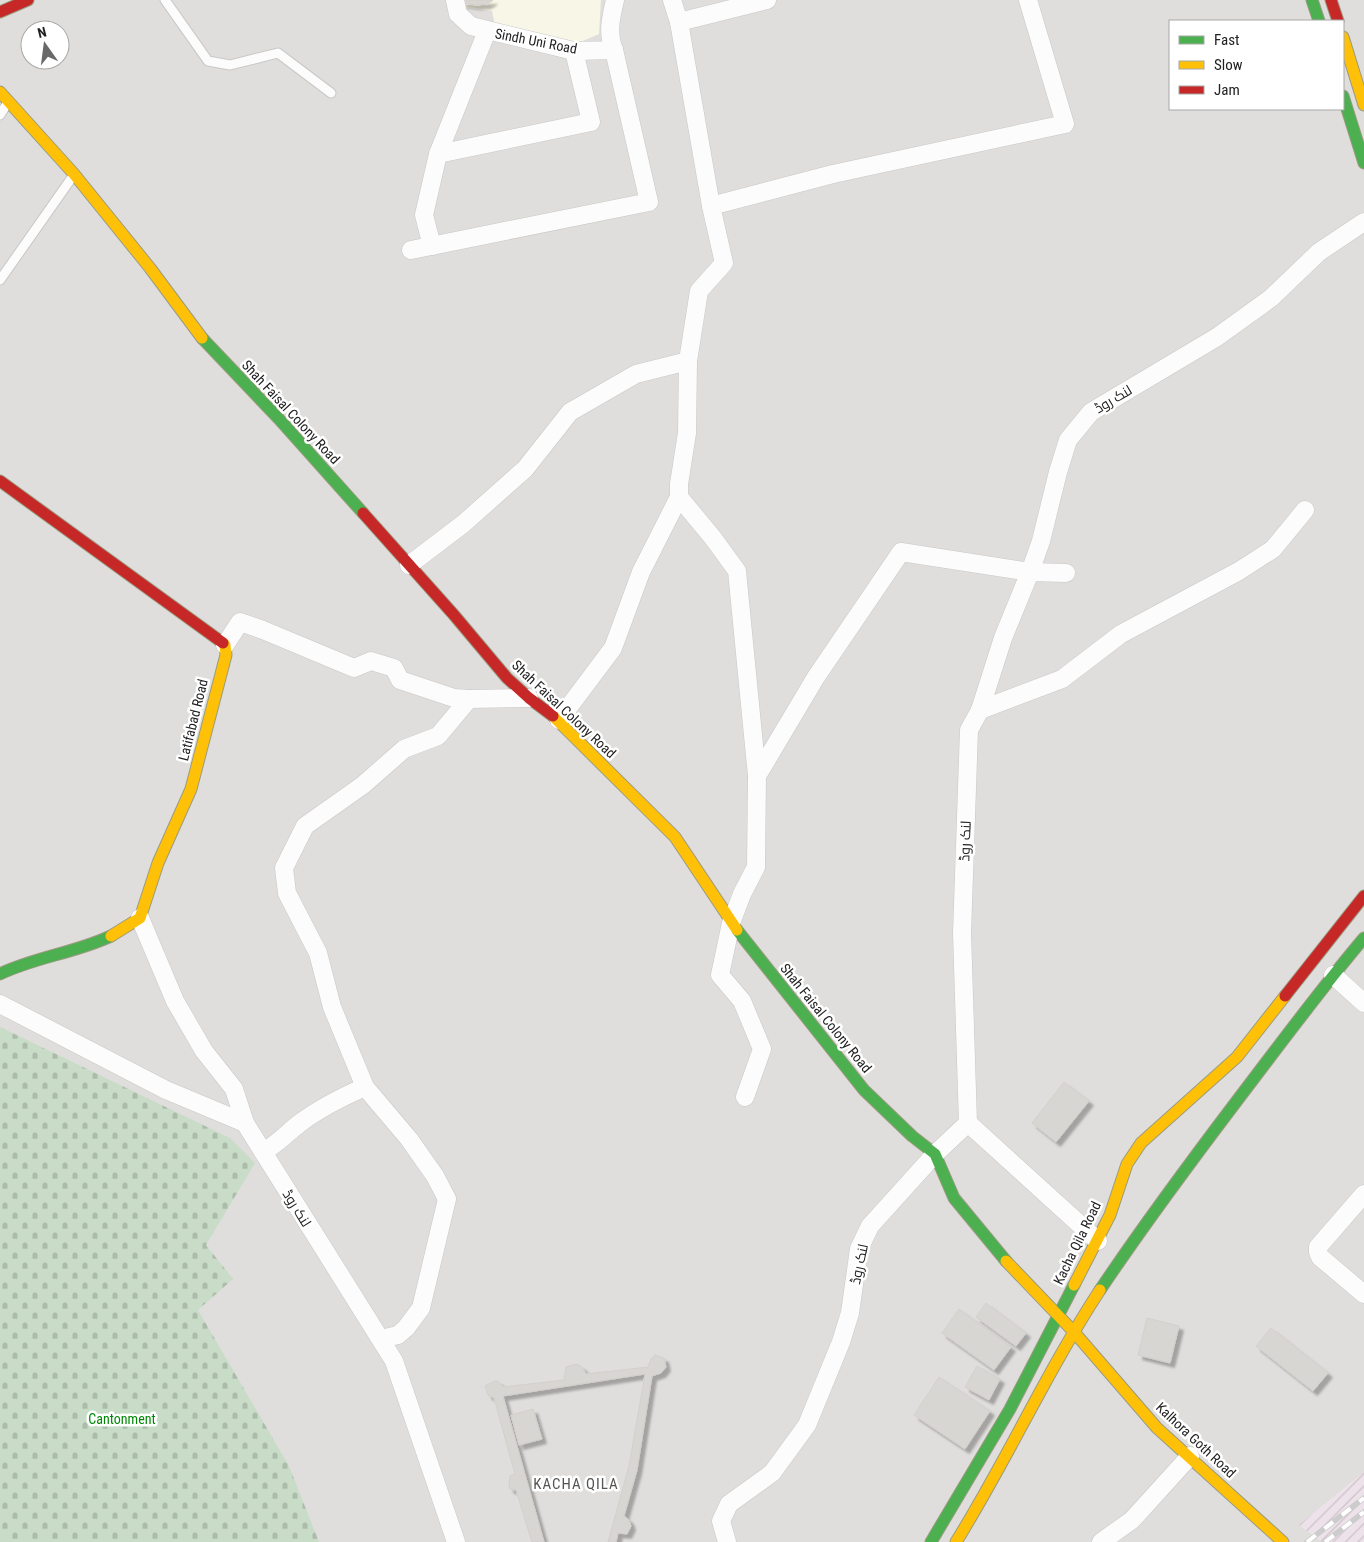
<svg xmlns="http://www.w3.org/2000/svg" width="1364" height="1542" viewBox="0 0 1364 1542" font-family="'Roboto Condensed',Cairo,sans-serif">
<defs>
<pattern id="industrial-furrows" width="10" height="10" patternUnits="userSpaceOnUse" patternTransform="scale(1.25)"><rect width="10" height="10" fill="#eee2ea"/><path d="M-1 1l2-2M0 10L10 0M9 11l2-2" fill="none" stroke="#ccc2c8"/></pattern>
<pattern id="cemetery-stones" width="16" height="16" patternUnits="userSpaceOnUse" patternTransform="scale(1.25)"><rect width="16" height="16" fill="#c8dcc7"/><path d="M2 7V4a2 2 0 0 1 4 0v3zM10 15v-3a2 2 0 0 1 4 0v3z" fill="#acbcab"/></pattern>
<filter id="shadow"><feDropShadow dx="4.5" dy="4.5" stdDeviation="1" flood-color="#0004"/></filter>
</defs>
<rect width="100%" height="100%" fill="#f0eeeb"/>
<path fill="#dfdedc" fill-rule="evenodd" d="M0 0H1364V1542H0ZM1170 21H1343V109H1170ZM30 30H60V60H30Z"/>
<polygon fill="url(#industrial-furrows)" points="1364,1472 1364,1542 1322,1542 1299,1525"/>
<polygon fill="#f8f7e7" points="460,0 601,0 599,34 578,43 495,26 492,11 461,7"/>
<polygon fill="url(#cemetery-stones)" points="0,1027 230,1138 255,1163 206,1245 233,1279 198,1310 289,1466 319,1542 0,1542"/>
<g fill="#d8d6d3" stroke="#d3cfcc" filter="url(#shadow)">
<polygon points="461,0 493,0 487,4 476,5 462,3"/>
<polygon points="1064,1082 1089,1101 1056,1142 1032,1123"/>
<polygon points="986,1303 1026,1333 1016,1346 976,1317"/>
<polygon points="959,1309 1011,1347 994,1370 942,1333"/>
<polygon points="1147,1318 1179,1326 1170,1363 1138,1355"/>
<polygon points="1271,1328 1328,1373 1313,1391 1256,1346"/>
<polygon points="655,1355 664,1358 666,1367 661,1373 652,1376 637,1470 624,1516 629,1520 631,1526 627,1534 618,1533 616,1542 608,1542 629,1466 645,1374 503,1396 544,1542 532,1542 516,1490 510,1489 509,1486 510,1476 515,1474 494,1398 488,1395 485,1386 494,1381 498,1381 503,1387 564,1380 566,1367 576,1364 582,1367 586,1374 648,1367 651,1359"/>
<polygon points="977,1366 1000,1379 989,1400 965,1387"/>
<polygon points="939,1377 990,1411 965,1449 914,1415"/>
<polygon points="533,1409 542,1439 519,1445 511,1415"/>
</g>
<g fill="none" stroke-linecap="round" stroke-linejoin="round">
<g stroke="#c9c8c7" stroke-width="11">
<g id="lane">
<polyline points="165,0 208,61 230,65 278,53 331,93"/>
<polyline points="0,115 8,102"/>
<polyline points="0,280 73,176"/>
</g>
</g>
<g stroke="#c9c8c7" stroke-width="19">
<g id="street">
<path d="M455 0 458 14 471 26 574 51 614 50C607 33 611 17 615 0"/>
<polyline points="672,0 679,22 711,206"/>
<polyline points="679,22 767,0"/>
<polyline points="438,154 487,31"/>
<polyline points="432,246 424,215 438,154 591,122 574,51"/>
<polyline points="411,250 649,202 614,50"/>
<polyline points="679,497 713,538 737,571 757,776 756,867 742,894 731,923 720,975 742,1001 762,1049 745,1097"/>
<polyline points="409,565 463,524 525,469 570,412 636,374 688,361 699,291 724,263 711,206 833,174 1065,124 1028,0"/>
<polyline points="225,645 240,622 263,630 354,668 371,661 394,668 400,680 454,698 469,699 529,698"/>
<polyline points="980,710 1062,679 1121,634 1239,571 1273,549 1305,510"/>
<polyline points="559,720 613,648 641,572 679,497 679,484 687,433 688,361"/>
<polyline points="757,776 816,677 901,552 1030,572 1066,573"/>
<polyline points="140,918 175,1001 204,1051 234,1089 245,1123"/>
<polyline points="1333,975 1364,1003"/>
<polyline points="0,1004 166,1090 245,1123 394,1361 456,1542"/>
<polyline points="968,1123 1098,1241"/>
<path d="M263 1152C277 1144 287 1133 300 1123 320 1108 342 1097 365 1087"/>
<polyline points="1364,1194 1318,1247 1318,1252 1320,1257 1364,1294"/>
<polyline points="381,1339 398,1335 406,1328 421,1308 447,1199 435,1176 409,1139 365,1087 332,1007 318,953 287,893 284,868 305,826 363,785 404,749 438,736 469,699"/>
<polyline points="727,1542 721,1521 729,1504 772,1473 807,1425 841,1342 850,1313 859,1249 870,1226 935,1154 968,1123 962,933 969,730 980,710 1003,638 1030,572 1041,541 1058,472 1068,440 1091,412 1217,337 1271,298 1319,252 1364,222"/>
<polyline points="1101,1542 1132,1520 1190,1456"/>
</g>
</g>
<g stroke="#9b9b81" stroke-width="13">
<g id="fast">
<polyline points="1312,0 1319,21"/>
<polyline points="1343,96 1364,163"/>
<polyline points="202,338 279,419 363,513"/>
<polyline points="737,930 864,1090 912,1136 935,1154 954,1198 1006,1261"/>
<path d="M0 974C35 957 75 953 111 936"/>
<path d="M1100 1290C1143 1226 1189 1164 1236 1102 1278 1047 1319 991 1364 938"/>
<polyline points="931,1542 1010,1409 1074,1285"/>
</g>
</g>
<g stroke="#9b9b81" stroke-width="13">
<g id="slow">
<polyline points="1343,37 1364,105"/>
<polyline points="0,92 74,174 150,268 202,338"/>
<polyline points="553,716 675,837 737,930"/>
<polyline points="111,936 140,918 158,863 191,789 226,655 225,645 223,643"/>
<polyline points="1006,1261 1074,1332 1157,1428 1283,1542"/>
<polyline points="1074,1285 1110,1215 1127,1164 1141,1143 1237,1057 1285,996"/>
<path d="M956 1542C1007 1460 1047 1371 1100 1290"/>
</g>
</g>
<g stroke="#9b9b81" stroke-width="13">
<g id="jam">
<polyline points="1331,0 1338,21"/>
<polyline points="0,12 28,0"/>
<polyline points="0,481 223,643"/>
<polyline points="363,513 454,615 507,678 529,698 553,716"/>
<polyline points="1285,996 1364,896"/>
</g>
</g>
<use href="#lane" stroke="#fdfcfc" stroke-width="9"/>
<use href="#street" stroke="#fdfcfc" stroke-width="18"/>
<use href="#fast" stroke="#4caf50" stroke-width="11"/>
<use href="#slow" stroke="#ffc107" stroke-width="11"/>
<use href="#jam" stroke="#c62828" stroke-width="11"/>
<g stroke="#ccc" stroke-width="5.5">
<g id="rail">
<polyline points="1307,1542 1364,1498"/>
<polyline points="1325,1542 1364,1512"/>
</g>
</g>
<use href="#rail" stroke="#fff" stroke-width="4" stroke-dasharray="11" stroke-linecap="butt"/>
</g>
<g text-anchor="middle" dominant-baseline="central" stroke-width="5" stroke-linejoin="round" paint-order="stroke">
<g font-size="14" fill="#222" stroke="#fff">
<text transform="translate(536 41) rotate(11)">Sindh Uni Road</text>
<text transform="translate(1113 399) rotate(-31)">لنک روڈ</text>
<text transform="translate(291 412) rotate(47)">Shah Faisal Colony Road</text>
<text transform="translate(564 709) rotate(43)">Shah Faisal Colony Road</text>
<text transform="translate(193 720) rotate(-76)">Latifabad Road</text>
<text transform="translate(965 841) rotate(-88)">لنک روڈ</text>
<text transform="translate(826 1018) rotate(51)">Shah Faisal Colony Road</text>
<text transform="translate(297 1208) rotate(58)">لنک روڈ</text>
<text transform="translate(1077 1243) rotate(-64)">Kacha Qila Road</text>
<text transform="translate(859 1264) rotate(-78)">لنک روڈ</text>
<text transform="translate(1196 1440) rotate(43)">Kalhora Goth Road</text>
</g>
<g font-size="14" fill="#028806" stroke="#fff">
<text x="122" y="1419">Cantonment</text>
</g>
<g font-size="15" letter-spacing="1" fill="#555" stroke="#fff">
<text x="576" y="1484">KACHA QILA</text>
</g>
</g>
<rect x="1169" y="20" width="175" height="90" fill="#ffffff" stroke="#a7a7a7"/>
<rect x="1179" y="36" width="25" height="8" fill="#4caf50" stroke="#a7a7a7"/>
<text x="1214" y="45" font-size="15" fill="#222222">Fast</text>
<rect x="1179" y="61" width="25" height="8" fill="#ffc107" stroke="#a7a7a7"/>
<text x="1214" y="70" font-size="15" fill="#222222">Slow</text>
<rect x="1179" y="86" width="25" height="8" fill="#c62828" stroke="#a7a7a7"/>
<text x="1214" y="95" font-size="15" fill="#222222">Jam</text>
<g transform="translate(45 45) rotate(346)"><circle r="24" fill="#ffffff" stroke="#a7a7a7"/>
<path d="M0-4L9 19L0 12L-9 19Z" fill="#6a6968"/>
<text y="-8" font-size="14" font-weight="bold" text-anchor="middle" fill="#222222">N</text>
</g>
</svg>
